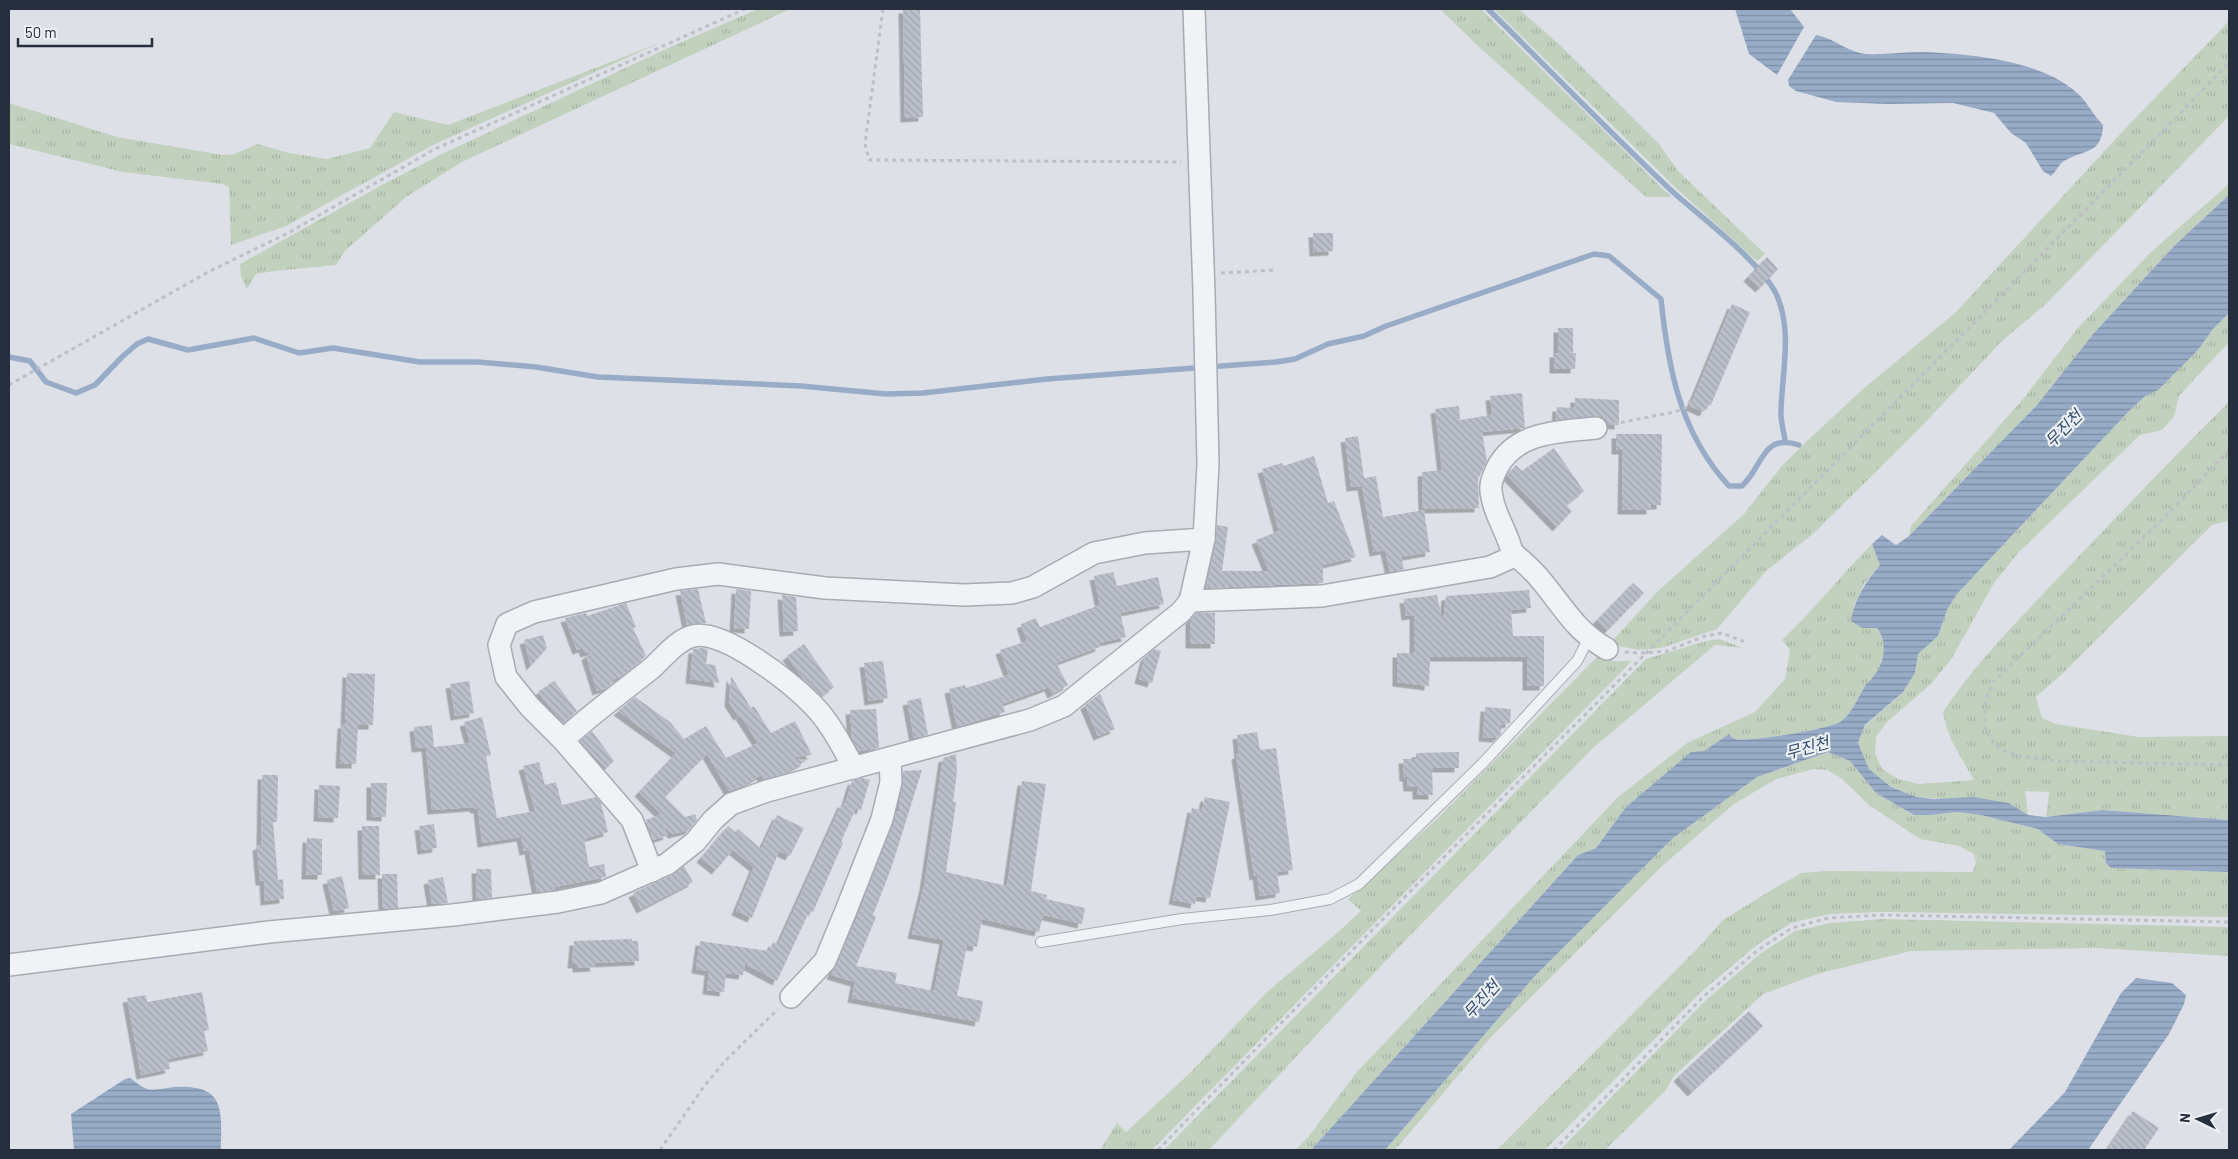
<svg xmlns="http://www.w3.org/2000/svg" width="2238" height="1159" viewBox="0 0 2238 1159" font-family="Barlow,'Noto Sans KR',sans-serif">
<defs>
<pattern id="grass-tufts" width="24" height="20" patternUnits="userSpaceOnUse" patternTransform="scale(1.25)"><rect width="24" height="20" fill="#c2d1be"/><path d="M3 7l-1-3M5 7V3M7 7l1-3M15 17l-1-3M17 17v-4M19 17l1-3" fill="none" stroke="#a7b4a4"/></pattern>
<pattern id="water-rules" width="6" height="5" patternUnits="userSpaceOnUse" patternTransform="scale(1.25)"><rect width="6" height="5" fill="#98acc8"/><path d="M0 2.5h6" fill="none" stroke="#7c8ca4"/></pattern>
<pattern id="building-back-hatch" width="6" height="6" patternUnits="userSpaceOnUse" patternTransform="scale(1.25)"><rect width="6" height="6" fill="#babfca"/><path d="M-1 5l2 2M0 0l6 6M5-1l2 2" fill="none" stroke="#a0a4af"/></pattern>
<filter id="shadow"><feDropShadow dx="-4.5" dy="4.5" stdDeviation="0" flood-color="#0004"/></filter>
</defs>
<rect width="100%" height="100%" fill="#dde1e7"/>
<g fill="url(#grass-tufts)">
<polygon points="758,9 790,9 462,162 406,197 345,251 336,265 274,271 256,274 247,289 241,276 240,264 380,186 442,154 666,49"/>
<polygon points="1440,9 1481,9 1671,197 1646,197 1477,45"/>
<polygon points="1494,9 1519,9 1561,46 1659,144 1678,171 1765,254 1757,261 1676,188"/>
<polygon points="2229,21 2229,116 2046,304 2002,341 1917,431 1814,533 1766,571 1717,629 1661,648 1639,650 1618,646 1612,641 1658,591 1744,514 1780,468 1808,440 1863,389 1956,312 2122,132"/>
<polygon points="662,42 435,144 286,226 231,245 229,187 223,184 123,172 9,144 9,103 117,137 223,155 235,154 257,144 289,153 327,159 370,148 394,112 448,125"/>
<polygon points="2229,184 2229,195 2175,245 2094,333 2037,405 1909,536 1911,526 2024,398 2077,329 2151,252"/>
<path d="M2229 313V342L2179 396 2174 417 2162 430 2140 435 2018 553 1994 583 1952 658 1932 683 1886 723 1876 737 1875 753 1882 769 1898 779 1919 784 1974 780C1961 756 1948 741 1943 712 1975 663 2018 621 2057 579 2114 520 2170 460 2229 402L2228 521 2212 525 2061 675 2036 697 2042 718 2056 724 2139 737 2229 736V820L2103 810 2046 817 2049 792 2025 791 2028 815 2009 803 1916 797 1891 787 1869 769 1858 743 1865 726 1903 692 1915 673 1918 654 1938 636 1947 610 1957 594 2129 411 2144 397 2158 389 2198 350 2213 329Z"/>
<path d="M1872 544 1880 565 1864 584 1854 606 1862 628H1877C1888 642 1886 663 1874 676 1870 681 1867 683 1864 688 1857 699 1851 714 1840 722 1830 729 1745 743 1735 739 1732 738 1731 736 1729 734L1704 751 1691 753 1626 807 1596 848 1578 855 1311 1150H1295L1309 1136 1356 1073 1618 797 1687 743 1755 712 1785 679 1790 650 1782 640C1814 610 1841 575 1872 544Z"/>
<polygon points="1719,639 1743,648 1715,645 1593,748 1394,952 1209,1150 1164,1150 1646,659 1706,641"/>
<polygon points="1598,656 1613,661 1632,661 1152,1150 1100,1150 1117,1123 1126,1132 1191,1072 1267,992 1337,933 1361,911 1348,899 1438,818"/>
<polygon points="1828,752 1850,761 1876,793 1914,815 1930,815 1958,812 1981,815 2038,829 2058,844 2106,851 2106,863 2111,868 2229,872 2229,917 1884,912 1830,914 1791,923 1757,945 1701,992 1545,1150 1497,1150 1697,949 1723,920 1778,886 1802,873 1826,871 1973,872 1976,862 1974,854 1959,846 1920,839 1869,805 1841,778 1827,770 1814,769 1776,779 1734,804 1661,867 1490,1038 1395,1150 1385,1150 1534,977 1673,838 1757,777"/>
<polygon points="1883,919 2229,927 2229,956 2095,948 1911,951 1817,974 1763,994 1674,1076 1665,1091 1605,1150 1560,1150 1706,1000 1760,954 1795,931 1830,923"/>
</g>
<g fill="url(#water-rules)">
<polygon points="1735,9 1790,9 1804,27 1777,75 1749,54"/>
<path d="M1816 35C1834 38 1847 52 1866 54 1885 55 1904 52 1923 52 1970 54 2040 60 2076 92 2087 101 2093 115 2103 125 2102 155 2084 149 2064 161 2059 164 2056 172 2051 176L2043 171 2026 143 2011 133 1994 113 1953 103 1888 104 1836 102 1796 91 1789 86 1788 80Z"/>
<path d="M2229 195V313L2213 329 2198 350 2158 390 2144 397 2129 411 1957 594 1947 610 1938 636 1918 654 1915 673 1903 692 1865 725 1858 743 1869 769 1891 787 1916 797 1934 799 1973 797 2009 803 2028 815 2046 817 2103 810 2229 820V872L2111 868 2106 863 2105 851 2058 844 2038 829 1981 815 1958 812 1930 815H1914L1876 793 1850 761 1828 752 1757 777 1673 838 1534 977 1385 1150H1311L1578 855 1596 848 1626 807 1691 752 1704 751 1729 734C1731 736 1732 738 1735 739 1745 743 1830 729 1840 722 1851 715 1857 699 1864 688 1866 683 1870 681 1873 677 1885 663 1888 642 1877 628H1862L1851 621C1855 598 1865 583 1880 565L1872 544 1882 535 1896 545 1909 536 2037 405 2094 333 2175 245Z"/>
<polygon points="2136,978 2172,983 2186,995 2184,1004 2169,1034 2088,1150 2009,1150 2065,1092 2121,993"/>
<path d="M130 1078C135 1081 141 1087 147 1089 154 1091 166 1088 174 1087 225 1084 222 1109 221 1150H74L71 1114 125 1079Z"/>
</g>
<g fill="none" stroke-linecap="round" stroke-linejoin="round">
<g stroke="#98acc8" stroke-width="5.5">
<path d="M1488 9C1550 70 1610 133 1674 193 1702 218 1765 265 1778 298 1792 334 1782 373 1781 411 1780 420 1784 431 1785 441"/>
<path d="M9 357 30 361 46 382 76 393 95 385 123 356 137 344 148 339 188 350 254 338 299 353 333 348 420 362H478L536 367 598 377 801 386 886 394 923 393 1047 379 1276 362 1295 359 1328 344 1364 336 1386 326 1594 254 1609 256 1661 299C1668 368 1680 433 1729 486H1742C1764 466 1761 433 1799 445"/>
</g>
</g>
<g fill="url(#building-back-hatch)" filter="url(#shadow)">
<polygon points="903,9 920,9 923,117 905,118"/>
<polygon points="1313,233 1333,233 1333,251 1314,252"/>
<polygon points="1767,257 1778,269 1760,288 1748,277"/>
<polygon points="1732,304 1750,312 1711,405 1708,404 1704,412 1690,406"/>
<polygon points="1558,328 1573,328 1573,353 1576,353 1575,369 1554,369 1554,353 1558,353"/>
<polygon points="1522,393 1525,428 1482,432 1487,461 1478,479 1479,508 1423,509 1422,472 1442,470 1435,409 1459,406 1460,420 1492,415 1490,396"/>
<polygon points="1575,398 1619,400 1619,425 1607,424 1602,417 1595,416 1556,420 1557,407 1574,408"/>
<polygon points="1616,434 1662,434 1661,505 1651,505 1651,510 1622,510 1623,450 1616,450"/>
<polygon points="1358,436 1364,478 1376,476 1383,517 1424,510 1430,552 1401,557 1404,569 1390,572 1385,550 1374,552 1362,486 1351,487 1345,438"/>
<polygon points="1554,448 1584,491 1566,505 1572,511 1557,527 1507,475 1516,465 1522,471"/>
<polygon points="1314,456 1328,503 1334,501 1356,557 1323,565 1323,583 1206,588 1216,542 1217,525 1228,527 1222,571 1269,571 1256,540 1279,531 1262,469 1282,463 1283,466"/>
<polygon points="1113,572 1117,586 1158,577 1164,604 1120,613 1126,637 1099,643 1100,647 1056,663 1068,685 1052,694 1049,687 1002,704 1005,712 957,727 949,689 965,685 966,688 1009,675 1000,650 1027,641 1021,624 1036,618 1040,627 1100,605 1094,576"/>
<polygon points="1633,583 1644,593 1608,630 1597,620"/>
<polygon points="698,589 706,623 687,625 680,591"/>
<polygon points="736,589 751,591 749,629 734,628"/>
<polygon points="1529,590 1531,608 1511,610 1513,636 1544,636 1544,686 1527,686 1527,657 1430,657 1429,686 1397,682 1397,653 1414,653 1414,615 1406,616 1404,599 1437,595 1443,623 1446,596"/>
<polygon points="782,595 796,597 798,631 784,632"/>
<polygon points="626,603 636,627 633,628 646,656 622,676 612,680 614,682 606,688 597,691 586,656 592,651 585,653 583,648 577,650 565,618 586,613 587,616"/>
<polygon points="1196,613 1215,613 1215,644 1190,644 1190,620"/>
<polygon points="543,635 547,648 531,666 524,640"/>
<polygon points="804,644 834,687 822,696 804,680 787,656"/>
<polygon points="704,648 708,650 706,664 715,665 719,683 690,679 693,649"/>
<polygon points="1154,649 1161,651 1152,683 1139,679 1145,657"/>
<polygon points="883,661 888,698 869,701 864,663"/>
<polygon points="347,673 375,674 373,725 358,725 356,764 340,764 342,724 345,724"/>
<polygon points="731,676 751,708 738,716 729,702"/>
<polygon points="469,681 474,713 455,716 450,684"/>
<polygon points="554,681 577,711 563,723 538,692"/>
<polygon points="1100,694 1115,729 1098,736 1085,705"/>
<polygon points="635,697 670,722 684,739 706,726 726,758 758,743 740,715 754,706 771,733 795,721 812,755 793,757 806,761 783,774 763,779 761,775 741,787 729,791 707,754 665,797 685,817 695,814 697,820 689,830 673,834 663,826 668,835 653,840 646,820 661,814 639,792 676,753 618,711"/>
<polygon points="921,698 928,735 914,738 907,701"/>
<polygon points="1485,707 1511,709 1510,723 1501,725 1501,734 1497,738 1483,737"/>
<polygon points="876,709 879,748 859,751 852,739 850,710"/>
<polygon points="482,717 491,755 486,756 497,818 535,811 523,766 539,762 545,785 556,782 562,805 596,797 601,803 608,832 584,839 589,867 604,864 606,877 555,887 555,890 537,892 529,850 524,851 521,837 482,843 478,809 475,809 474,807 432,810 426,747 416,748 414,727 432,725 434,747 470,743 464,722"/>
<polygon points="592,731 614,761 606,768 580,741"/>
<polygon points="1257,732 1260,750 1276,748 1293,870 1277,872 1280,893 1260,896 1257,875 1254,876 1236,755 1239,754 1237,735"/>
<polygon points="1459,752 1459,768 1432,768 1433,795 1417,795 1417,787 1408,787 1407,777 1404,777 1403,759 1416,759 1416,753"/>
<polygon points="956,754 957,772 953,802 956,802 946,872 1007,886 1022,781 1046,784 1031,891 1047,895 1046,899 1085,908 1082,924 1043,915 1039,932 982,919 977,947 967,945 957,996 983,1001 979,1022 852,998 855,982 831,975 857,918 897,811 900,812 899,801 903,785 903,771 922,770 891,869 873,915 876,917 856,966 897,973 895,983 934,991 944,940 912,934 924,886 943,758"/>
<polygon points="262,775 278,775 277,822 273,822 278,880 283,879 284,899 265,901 264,881 260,881 257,846 261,845"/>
<polygon points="863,778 870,780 861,810 853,807 856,808 841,842 843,843 813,912 810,910 777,981 745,964 743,975 726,973 724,992 707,990 709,971 696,969 700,941 769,951 773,942 778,945 842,803 845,804 852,781"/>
<polygon points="371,783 387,783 386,817 371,816"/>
<polygon points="319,785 340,786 338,818 318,817"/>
<polygon points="1205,797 1230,802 1210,898 1196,896 1195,904 1173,900 1192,808 1202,810"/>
<polygon points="777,815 804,828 790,856 779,851 752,918 736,911 754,867 733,850 716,870 701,858 728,826 735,832 738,829 761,849"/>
<polygon points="434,824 437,848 422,850 419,826"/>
<polygon points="362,826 379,826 380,875 363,875"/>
<polygon points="307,838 322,839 322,875 306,875"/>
<polygon points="684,866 693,882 641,909 633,893 672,875"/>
<polygon points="476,869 491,869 492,898 477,899"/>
<polygon points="382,874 397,874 398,908 383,909"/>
<polygon points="342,876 349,908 334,911 327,880"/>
<polygon points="443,877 448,903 432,904 428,880"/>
<polygon points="632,939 632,941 638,941 639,961 594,963 595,967 577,968 577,964 572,964 574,941"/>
<polygon points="202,992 209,1030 204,1031 208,1051 168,1059 170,1069 141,1075 127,998 146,995 147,1002"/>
<polygon points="1749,1011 1763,1026 1692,1092 1678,1077"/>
<polygon points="2133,1111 2159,1128 2144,1150 2107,1150"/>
</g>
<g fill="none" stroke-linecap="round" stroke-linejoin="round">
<g stroke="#a6abb4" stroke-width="12">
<polyline id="service" points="1041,942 1182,919 1270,910 1330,899 1359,884 1482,764 1577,661 1589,638"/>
</g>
<g stroke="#a6abb4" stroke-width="24">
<g id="minor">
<path d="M1512 552C1522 561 1532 569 1540 579 1563 606 1575 631 1607 649"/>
<path d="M1190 601 1322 596 1490 567 1508 559 1512 552C1508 533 1495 516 1492 497 1489 485 1492 479 1497 468 1516 431 1559 432 1596 428"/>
<path d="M563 740C591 714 622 692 652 668 664 657 677 640 693 636 723 628 791 683 812 704 830 722 842 746 854 768"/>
<polyline points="652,871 632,820 563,740 530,707 506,677 499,645 507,624 534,612 676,579 718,574 825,588 964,595 1012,593 1033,587 1094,553 1145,543 1204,539"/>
<polyline points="9,965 269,932 453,915 558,902 601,893 667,864 695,842 713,820 731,804 767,791 1030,720 1064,706 1181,612 1190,601 1204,539 1208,464 1204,292 1194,9"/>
<polyline points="791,997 825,961 845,913 882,819 891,782 890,758"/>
</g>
</g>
<g stroke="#bcbfc6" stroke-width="3" stroke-dasharray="4 4" stroke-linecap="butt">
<polyline points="883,9 865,144 869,160 1181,162"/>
<polyline points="1221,273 1276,270"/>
<polyline points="9,385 208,272 288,233 435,149 745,9"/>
<polyline points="1613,424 1674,412 1688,407 1690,400"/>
<polyline points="2229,450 2165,517 1993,682 1985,701 1985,728 1993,743 2002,750 2020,756 2056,761 2229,765"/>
<polyline points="1625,652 1644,653 1667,651 1705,636 1722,633 1745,642"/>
<polyline points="660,1150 705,1085 725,1061 778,1009"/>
<path d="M1158 1150C1511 784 1874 428 2229 63"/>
<polyline points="1554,1150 1704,996 1758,950 1792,928 1828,918 1883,915 2229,922"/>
</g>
<use href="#service" stroke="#f0f2f6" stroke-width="10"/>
<use href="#minor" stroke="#f0f2f6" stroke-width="21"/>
</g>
<g text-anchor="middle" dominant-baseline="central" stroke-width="4.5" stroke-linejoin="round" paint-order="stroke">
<g font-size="16" font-style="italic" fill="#314a72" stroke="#edf0f5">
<text transform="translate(2063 428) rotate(-45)">무진천</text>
<text transform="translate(1807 747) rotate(-15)">무진천</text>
<text transform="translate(1481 999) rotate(-48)">무진천</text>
</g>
</g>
<rect width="2238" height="1159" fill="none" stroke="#272e3e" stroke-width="20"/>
<g transform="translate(2198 1119) rotate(275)" stroke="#edf0f5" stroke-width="4" paint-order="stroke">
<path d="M0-4L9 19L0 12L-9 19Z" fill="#272e3e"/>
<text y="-8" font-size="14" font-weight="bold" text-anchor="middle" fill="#272e3e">N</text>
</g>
<path d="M18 38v8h134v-8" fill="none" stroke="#272e3e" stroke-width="2.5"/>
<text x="25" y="38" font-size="15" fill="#272e3e" stroke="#edf0f5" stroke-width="4" paint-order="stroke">50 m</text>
</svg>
